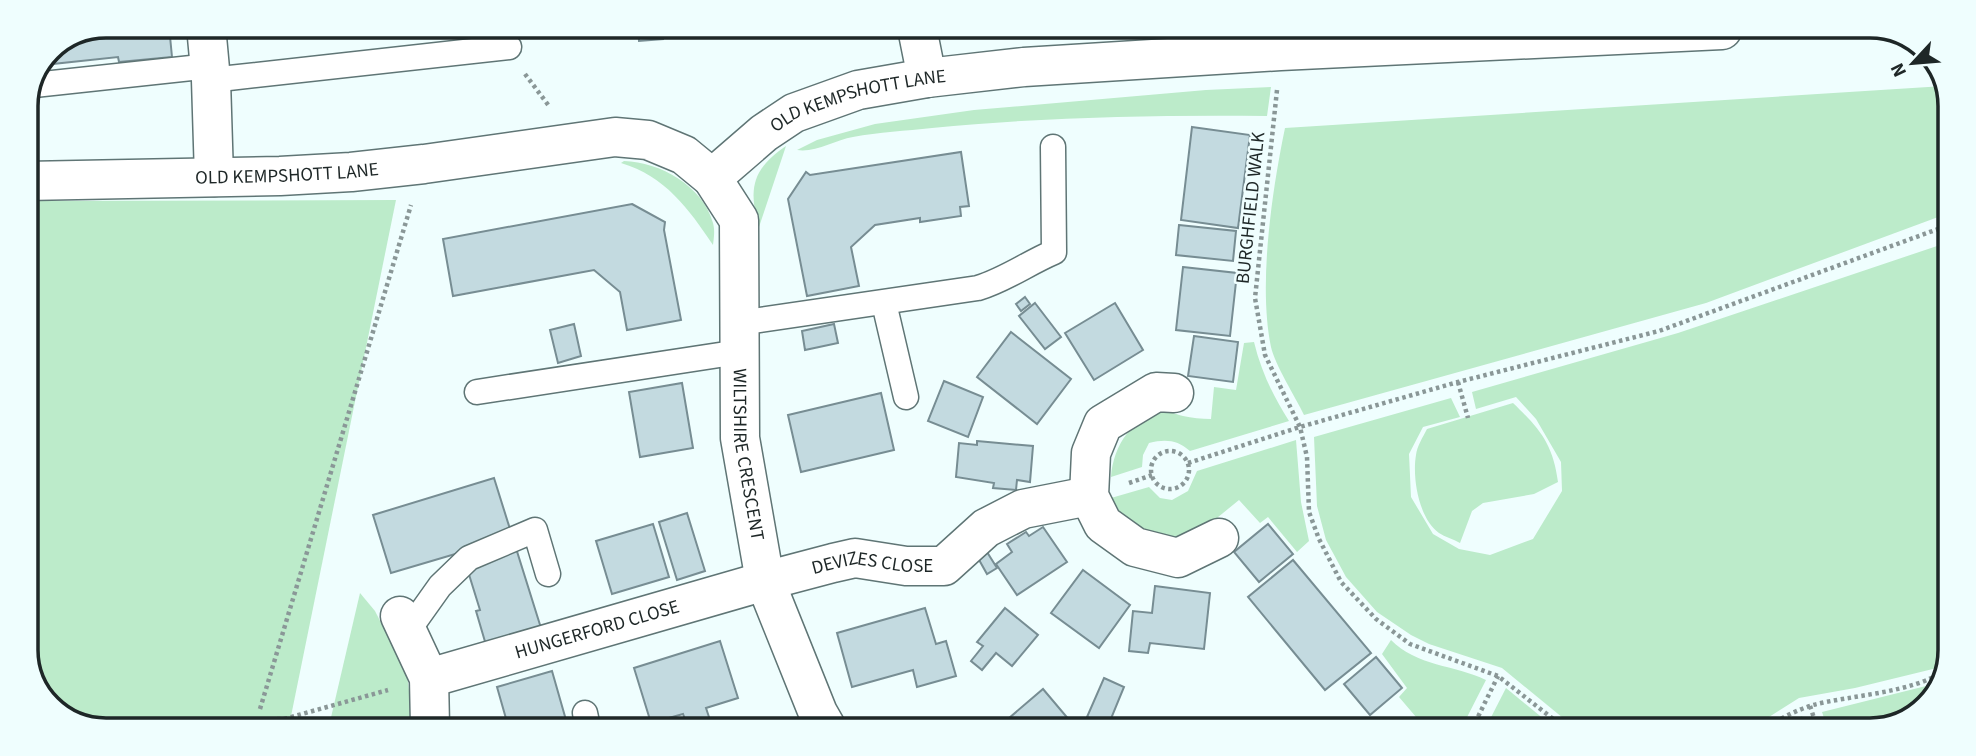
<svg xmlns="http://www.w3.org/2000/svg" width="1976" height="756" viewBox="0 0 1976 756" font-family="'Source Sans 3',sans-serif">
<rect width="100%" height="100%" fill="#effefe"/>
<g fill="#bcebca">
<path d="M1944 86 1950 101 1949 213 1706 303 1304 415C1295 396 1275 365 1271 347 1258 284 1272 191 1285 128Z"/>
<path d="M1271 87 1267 116C1155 115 1044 117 932 128 906 131 879 132 853 137 835 140 815 153 797 150L817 140 875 124 974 110 1206 90Z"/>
<path d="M786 146 759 227C748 189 752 169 786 146Z"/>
<path d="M624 161C660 162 703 186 713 223 715 230 714 238 713 245 689 209 665 176 621 163Z"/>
<polygon points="396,200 289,726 80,725 43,698 26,655 26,201"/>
<polygon points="1949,242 1945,662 1937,668 1855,688 1799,698 1750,729 1582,729 1563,718 1502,668 1429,644 1411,635 1377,612 1346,577 1326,540 1317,506 1314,437 1451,398 1460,417 1423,427 1409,454 1411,497 1433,534 1459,549 1490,555 1533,539 1562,491 1561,462 1536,419 1516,397 1476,409 1472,392 1678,333"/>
<path d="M1254 342C1261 371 1273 396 1289 421L1190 451C1177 440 1166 439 1149 443L1143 455 1142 467 1111 477C1113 446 1133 414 1167 412 1172 412 1178 415 1183 416 1192 418 1201 419 1211 419L1214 387 1236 390 1244 343Z"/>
<path d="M1513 403C1540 429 1553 444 1558 482L1534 494 1483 503 1472 511 1460 543C1453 539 1445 537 1439 533 1419 519 1412 478 1416 455 1417 446 1423 437 1427 429Z"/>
<polygon points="1296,440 1301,502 1309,541 1297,552 1268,517 1260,523 1239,500 1201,531 1173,540 1156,538 1126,521 1111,498 1149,487 1160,498 1172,500 1188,491 1197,471"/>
<polygon points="360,593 375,611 407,674 413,726 329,726"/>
<path d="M1391 640C1416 666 1455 665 1486 680L1461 729H1417L1422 724 1399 697 1407 688 1382 654Z"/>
<polygon points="1926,686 1932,695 1918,713 1870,730 1828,730 1822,712"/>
<polygon points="1506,688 1556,729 1485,729"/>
<polygon points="1802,716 1806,730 1779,730"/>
</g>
<g fill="#c3dae0" stroke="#778d93" stroke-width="2">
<polygon points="106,26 169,26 172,57 119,62 118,57 43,65 50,49"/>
<polygon points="292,27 335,27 292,31"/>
<polygon points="638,28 662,28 663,39 639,41"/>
<polygon points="1192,127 1250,135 1238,228 1181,220"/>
<polygon points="961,152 969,206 960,207 961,216 920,222 920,218 875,225 851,247 859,286 807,296 788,199 806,172 810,175"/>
<polygon points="632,204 665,222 664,230 681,320 627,330 620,292 594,270 453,296 443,239"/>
<polygon points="1179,225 1236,231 1233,261 1176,255"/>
<polygon points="1183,267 1237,273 1230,336 1176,330"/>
<polygon points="1025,297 1030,304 1021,311 1016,304"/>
<polygon points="1035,303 1061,337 1045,349 1019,316"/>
<polygon points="1115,303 1143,350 1094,380 1065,333"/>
<polygon points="574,324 581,356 558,363 550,330"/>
<polygon points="834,324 838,343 805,350 802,331"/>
<polygon points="1011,332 1071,379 1037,424 977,377"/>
<polygon points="1194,336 1238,342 1233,382 1188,376"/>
<polygon points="944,381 983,397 968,437 928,421"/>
<polygon points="682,383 693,448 640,457 629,392"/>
<polygon points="881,393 894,450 801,472 788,415"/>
<polygon points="977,441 1033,446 1030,482 1017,480 1016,490 993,488 994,483 956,477 959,443 977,445"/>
<polygon points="494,478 541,628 486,645 476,611 480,610 462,552 391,573 373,515"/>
<polygon points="687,513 705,571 677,580 659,522"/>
<polygon points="653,524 669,577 612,594 596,541"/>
<polygon points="1268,524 1293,554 1259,582 1234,552"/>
<polygon points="1043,527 1067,562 1017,595 996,564 1012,552 1007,544 1026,532 1029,536"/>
<polygon points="987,552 997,568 987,574 978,558"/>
<polygon points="1293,560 1371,653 1325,690 1248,597"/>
<polygon points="1083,570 1130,605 1099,648 1051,613"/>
<polygon points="1155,586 1210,593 1204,649 1150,643 1148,653 1129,651 1133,611 1152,613"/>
<polygon points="925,608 936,644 946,641 956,676 917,687 913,670 852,687 837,633"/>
<polygon points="1005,608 1038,635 1012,666 996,653 982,670 971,661 983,646 977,642"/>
<polygon points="720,641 738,698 706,708 710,720 688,727 683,714 651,723 634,668"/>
<polygon points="1376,657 1402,688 1370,715 1344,684"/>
<polygon points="552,671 568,727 512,726 511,720 507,722 497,687"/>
<polygon points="1104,678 1124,687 1108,726 1087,717"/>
<polygon points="1043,689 1076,728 987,728 998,719 1002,724"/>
<polygon points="1270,725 1300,728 1270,728"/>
</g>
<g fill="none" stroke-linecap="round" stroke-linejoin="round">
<g stroke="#5f7575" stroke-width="27">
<g id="service">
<polyline points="211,80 509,47"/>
<polyline points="34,85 210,66"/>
<polyline points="884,303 906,397"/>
<path d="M739 323 978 288C1005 280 1028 263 1054 252L1053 147"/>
<polyline points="477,392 739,352"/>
<polyline points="408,631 440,586 469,558 535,530 548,574"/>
<polyline points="585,713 588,727"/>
</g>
</g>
<g stroke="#5f7575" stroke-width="41">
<g id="minor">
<polyline points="206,26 211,80 214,177"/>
<polyline points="917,28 927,78"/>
<path id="s1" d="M712 178 764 133 794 113 858 90 927 78 1024 67 1280 51 1722 30"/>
<path id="s2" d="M26 181 280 176 351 172 424 164 615 137 648 140 684 155 712 178 739 220 740 438 765 581 818 713 826 727"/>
<polyline points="1174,393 1156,392 1103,424 1091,453 1089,496 1103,524 1135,547 1178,558 1219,538"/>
<polyline points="400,616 429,678 430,726"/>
<path id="s3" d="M429 678 765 581 833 563 855 558 906 566H944L986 528 1023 509 1089 496"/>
</g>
</g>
<g stroke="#8a9797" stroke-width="4.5" stroke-dasharray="3.5 3.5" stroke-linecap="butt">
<polyline points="525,74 549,106"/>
<polyline points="1277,90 1255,298 1265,355 1300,427 1307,457 1309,512 1319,539 1341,582 1376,619 1410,644 1498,676 1566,729"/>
<polyline points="1458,382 1468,418"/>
<circle cx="1170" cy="470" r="19"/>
<polyline points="1188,463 1300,427 1458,382 1659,331 1949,225"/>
<polyline points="1129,483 1152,475"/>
<polyline points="1810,706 1818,730"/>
<polyline points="260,709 411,205"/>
<polyline points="277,719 284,719 388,690"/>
<polyline points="1472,729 1498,676"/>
<path d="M1763 729C1778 720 1796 710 1813 705 1851 695 1914 693 1945 670"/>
</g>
<use href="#service" stroke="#fff" stroke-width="24"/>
<use href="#minor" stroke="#fff" stroke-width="38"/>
</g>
<g text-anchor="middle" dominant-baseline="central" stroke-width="5" stroke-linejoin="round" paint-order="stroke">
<g font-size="19" fill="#1e2727" stroke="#effefe">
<text stroke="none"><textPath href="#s1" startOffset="170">OLD KEMPSHOTT LANE</textPath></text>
<text stroke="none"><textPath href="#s2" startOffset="261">OLD KEMPSHOTT LANE</textPath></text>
<text transform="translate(1251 208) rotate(-84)">BURGHFIELD WALK</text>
<text stroke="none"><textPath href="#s2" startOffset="985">WILTSHIRE CRESCENT</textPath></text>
<text stroke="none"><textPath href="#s3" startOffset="460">DEVIZES CLOSE</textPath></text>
<text stroke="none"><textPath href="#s3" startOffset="175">HUNGERFORD CLOSE</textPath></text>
</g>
</g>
<path d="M0 0H1976V756H0ZM106 38H1870A68 68 0 0 1 1938 106V650A68 68 0 0 1 1870 718H106A68 68 0 0 1 38 650V106A68 68 0 0 1 106 38Z" fill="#effefe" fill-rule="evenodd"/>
<path fill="none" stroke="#1e2727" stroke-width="3.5" d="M106 38H1870A68 68 0 0 1 1938 106V650A68 68 0 0 1 1870 718H106A68 68 0 0 1 38 650V106A68 68 0 0 1 106 38Z"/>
<g transform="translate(1913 63) rotate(244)" stroke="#effefe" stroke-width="5" paint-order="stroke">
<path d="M0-5L12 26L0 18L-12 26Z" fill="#1e2727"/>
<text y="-10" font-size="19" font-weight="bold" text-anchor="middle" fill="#1e2727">N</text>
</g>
</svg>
